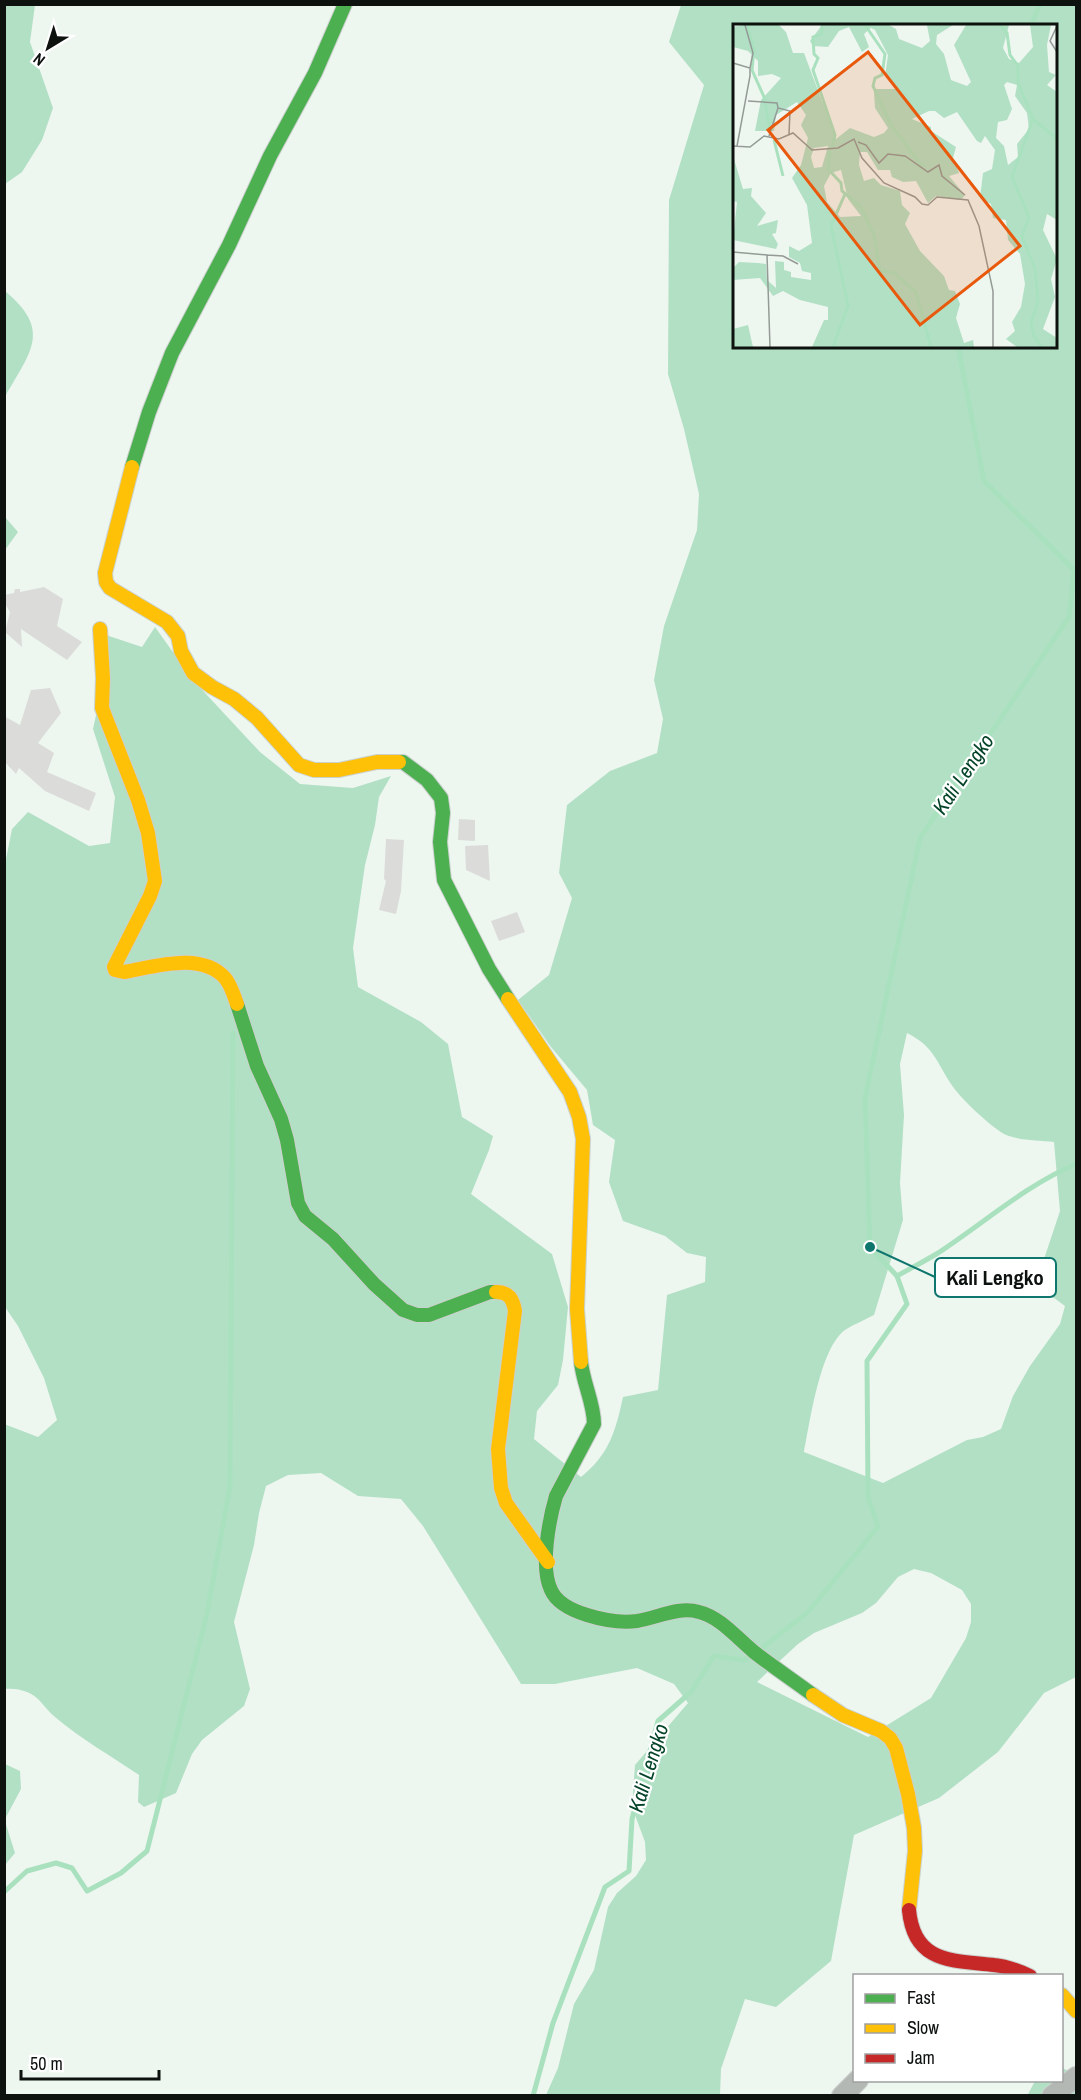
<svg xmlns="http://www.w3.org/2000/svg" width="1081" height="2100" viewBox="0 0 1081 2100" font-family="'Archivo Narrow',sans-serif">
<rect width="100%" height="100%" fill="#eef6f0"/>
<g fill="#b2e0c5" fill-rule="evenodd">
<polygon points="5,4 35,5 30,42 53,108 42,140 22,172 5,184"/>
<path d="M681 5H1076V1677L1044 1693 998 1752 939 1798 854 1835 831 1961 776 2007 745 1999 721 2069 720 2095H546L558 2068 574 2004 594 1970 608 1907 617 1893 636 1876 646 1860 645 1842 632 1807 635 1765 688 1703 674 1684 637 1668 555 1684H521L423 1526 401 1499 358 1496 321 1473 288 1475 266 1486 259 1513 254 1545 234 1622 250 1689 244 1706 202 1740 192 1754 176 1793 144 1807 138 1802 139 1775C111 1756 81 1739 55 1717 45 1709 39 1696 27 1692 20 1689 12 1688 5 1689L4 1424 38 1437 57 1420 44 1378 18 1326 5 1307V864L12 829 28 812 89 846 110 843 115 797 93 729 105 674 103 634 142 647 155 627 193 680 260 752 300 784 353 788 391 776 379 797 375 825 365 865 353 948 358 987 421 1022 448 1044 462 1117 493 1136 489 1150 471 1194 552 1254 568 1307 563 1360 558 1385 537 1411 534 1439 581 1477C609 1455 616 1430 623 1397L658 1390 667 1295 705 1282 706 1257 687 1253 665 1236 623 1221 609 1182 615 1140 593 1125 587 1090 551 1047 518 1000 549 975 572 898 559 873 567 805 610 771 657 753 663 719 654 680 664 626 697 530 699 494 684 429 668 374 669 200 704 85 669 42ZM734 26H1056V346H734ZM907 1033C934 1047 935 1059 951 1084 959 1097 990 1126 1004 1134 1019 1141 1038 1140 1054 1142L1060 1211 1037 1280 1050 1295 1065 1306 1060 1324 1030 1366 1013 1396 1001 1429 983 1437 967 1440 883 1483 804 1452C810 1422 820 1348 845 1330 854 1324 865 1320 874 1315L903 1220 900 1183 904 1115 900 1064ZM914 1569 931 1573 962 1590 971 1604V1622L966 1638 931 1698 868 1737 757 1682 798 1644 814 1633 862 1613 876 1603 898 1577Z"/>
<path d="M5 291C53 331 30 352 5 397Z"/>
<polygon points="5,517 18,532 5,550"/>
<polygon points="5,1764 20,1771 21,1789 5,1819"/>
<polygon points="5,1821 15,1853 5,1865 4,1865"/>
<polygon points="1062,2068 1076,2074 1076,2095 1027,2096 1035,2081 1062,2080"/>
</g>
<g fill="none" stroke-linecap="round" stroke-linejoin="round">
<g stroke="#a9e1bf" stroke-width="5">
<polyline points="1031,26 1040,4"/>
<path d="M897 1276C911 1268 925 1261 938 1253 984 1223 1026 1185 1076 1164"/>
<polyline points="763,1647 807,1613 878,1527 868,1496 867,1361 907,1304 897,1276 870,1247 865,1098 920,838 1069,617 1074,570 984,481 958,346"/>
<polyline points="4,1892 27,1871 56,1863 72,1868 87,1891 121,1873 147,1851 207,1614 230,1486 233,1033"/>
<polyline points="533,2096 553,2023 605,1887 629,1871 632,1819 658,1721 691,1692 714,1656 744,1660 748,1658"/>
</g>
</g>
<g fill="#dbdcd9">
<polygon points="44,587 63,599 57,626 82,642 67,660 21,629 22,647 5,632 10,612 4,602 4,595 14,593 15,589 20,589 20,592"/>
<polygon points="50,688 61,713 38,743 54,753 47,772 96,793 89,811 45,791 19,768 16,774 4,761 4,716 20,725 31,690"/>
<polygon points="459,819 475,820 475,841 458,840"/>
<polygon points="386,839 404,840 401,891 396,914 379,910 386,881 384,879"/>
<polygon points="488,845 490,881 466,870 465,846"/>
<polygon points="517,912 525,932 499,941 491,921"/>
</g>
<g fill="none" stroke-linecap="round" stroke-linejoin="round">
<g stroke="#cbd1cd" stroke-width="22">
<g id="street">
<polyline points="842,2096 858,2080"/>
<polyline points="1052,2096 1076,2077"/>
</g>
</g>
<g stroke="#cbd1cd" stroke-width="16">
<g id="fast">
<polyline points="132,467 149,412 172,353 229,245 270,156 315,73 345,4"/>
<polyline points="399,762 403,762 427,780 441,798 443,813 440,842 444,880 489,969 508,999"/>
<polyline points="237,1004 257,1066 281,1119 287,1140 298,1203 305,1216 333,1239 374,1284 403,1310 417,1315 429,1315 490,1292 496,1292"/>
<path d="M581 1362C583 1383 594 1403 594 1424L556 1496C549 1520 540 1567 551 1590 557 1604 574 1611 587 1615 603 1620 621 1623 637 1621 657 1618 678 1606 699 1612 720 1617 737 1638 754 1652 773 1667 793 1680 813 1695"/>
</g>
</g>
<g stroke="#cbd1cd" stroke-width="16">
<g id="slow">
<polyline points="132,467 105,573 106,582 110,588 167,622 178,636 181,651 193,673 212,687 234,699 257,718 299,765 314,770 339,770 377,762 399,762"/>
<path d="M100 629 103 678 102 708 138 800 148 833 155 881 150 896 114 967 115 970 124 972C154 967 201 951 225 978 231 985 234 996 237 1004"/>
<polyline points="508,999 570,1092 579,1117 583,1139 577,1309 581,1362"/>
<path d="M496 1292C509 1292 513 1299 515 1311L498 1449 501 1488 506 1503 548 1562"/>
<polyline points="813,1695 843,1715 881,1731 890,1738 896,1748 908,1794 914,1828 915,1851 909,1910"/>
<polyline points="1062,1995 1076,2011"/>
</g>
</g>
<g stroke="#cbd1cd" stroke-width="16">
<path id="jam" d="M909 1910C914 1964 953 1960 994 1965 1006 1966 1019 1971 1030 1976"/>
</g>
<use href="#street" stroke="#b4b8b5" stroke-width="20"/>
<use href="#fast" stroke="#4caf50" stroke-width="14"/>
<use href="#slow" stroke="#ffc107" stroke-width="14"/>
<use href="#jam" stroke="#c62828" stroke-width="14"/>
</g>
<g text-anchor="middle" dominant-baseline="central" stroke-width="4.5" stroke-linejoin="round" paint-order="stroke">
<g font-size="21" font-style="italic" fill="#044428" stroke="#fff">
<text transform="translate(963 774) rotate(-56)">Kali Lengko</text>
<text transform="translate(648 1768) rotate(-73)">Kali Lengko</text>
</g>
</g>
<g transform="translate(733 24)">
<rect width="324" height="324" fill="#eef6f0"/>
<path d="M10 1H46L53 8 60 29H71L103 115 117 104 141 113 151 109 155 104 142 84 141 69 143 65H165L152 52 155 31 142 6 138 4 131 10 136 23 129 28 116 3 106 7 95 23 80 22 77 17 89 1H156L163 5 166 15 189 24 197 17 194 1H220L204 11 203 20 211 30 218 56 234 62 238 58 221 21 233 1H276L270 24 276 35 286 39 300 23 297 1H318L314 21 316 48 323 51 314 61 324 68V196L314 190 310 206 324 235 318 255 322 273 310 305 324 314V323H284L273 315 282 307 279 298 288 283 292 260 287 230 275 216 273 196 260 194 258 180 247 174 250 149 259 145 262 126 252 112 248 119 244 117 224 88 211 94 202 87H196L179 95 198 103V107L223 123 220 134 226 149 216 152 232 171 228 176 203 172 195 179 183 157 170 158 159 153 157 146H145L134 128H127L126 141 131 157 141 154 148 161 167 167 169 181 177 189 172 200 187 227 211 252 216 266 222 267 227 280 223 294 231 319 240 316 241 323H79L91 296H95V283L67 276 50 267 40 272 27 254 0 256V244L6 238 25 239 33 240 34 256 43 264 42 237 51 238V246L58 248V253L78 256V249L69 247 67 239 56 233V222L66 227 79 219 74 181 59 154 68 141 75 114 68 101 73 91 64 78 43 91 41 107H22L28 76 48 54 39 50 25 52V37L15 27 0 23V3ZM274 58 284 61 282 72 294 89 296 105 284 120 285 133 275 141 271 122 263 114 265 98 274 96 279 85 271 61ZM95 122 89 143 81 144 78 133 81 124ZM108 146 115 175 128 192 107 193 94 178 91 162 98 149ZM0 132 10 165 19 164 18 172 33 189 24 202 45 196 43 209 39 210 45 220 43 225 0 216 4 178 0 177ZM15 301 20 323H0V305Z" fill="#b2e0c5" fill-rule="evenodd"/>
<path fill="none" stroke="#a9e1bf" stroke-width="3" d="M14 1 21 24 19 46 31 73 37 106M89 1V10L80 13 81 30 85 34 80 46 102 111 99 122M132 1 152 30 149 51 142 54 140 62 158 101 190 143M267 1 274 9 277 31 285 42V59L300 95 279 153 296 193 289 212 302 245 305 277 298 299 301 312 309 323M300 95 322 113 324 120M41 116 50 152M97 127 95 145 108 159 109 167 128 183 141 211 147 247 161 249 183 268 198 323M100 323 115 282 98 202 112 170"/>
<path fill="none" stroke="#949b96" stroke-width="1.5" d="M12 1 20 29 17 44M324 2 317 17 324 28M0 39 17 44V52L4 122M15 77 44 79 45 84 57 87 56 110M36 112 45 84M125 118 133 121 146 139 155 130 172 132 195 148 206 141 209 152 232 171M0 122 17 123 31 112 46 115 60 109 79 126 105 124 121 115 129 134 151 159 182 173 189 180 195 181 204 173 235 176 246 202 260 267V323M0 228 34 231 37 323M34 231 50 232 65 240"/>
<path fill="#e8590c" fill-opacity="0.15" stroke="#e8590c" stroke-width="3" d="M135 28 287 222 187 301 35 106Z"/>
<rect width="324" height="324" fill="none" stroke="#0d120f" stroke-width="3"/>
</g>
<path fill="none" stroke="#0f766e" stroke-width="2" d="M870 1247L935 1277"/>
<circle fill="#0f766e" stroke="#fff" stroke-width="2" cx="870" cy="1247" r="6"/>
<rect fill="#fff" stroke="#0f766e" stroke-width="2" x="935" y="1258" width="121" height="39" rx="6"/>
<g font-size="21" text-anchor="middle" font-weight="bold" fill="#0d120f">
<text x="995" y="1285">Kali Lengko</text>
</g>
<rect width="1081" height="2100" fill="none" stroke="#0d120f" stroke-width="12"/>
<rect x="853" y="1974" width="210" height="108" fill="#ffffff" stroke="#9ea09f" stroke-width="1.5"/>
<rect x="865" y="1994" width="30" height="9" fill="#4caf50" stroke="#9ea09f" stroke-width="1.5"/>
<text x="907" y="2004" font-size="18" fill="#0d120f">Fast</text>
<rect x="865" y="2024" width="30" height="9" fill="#ffc107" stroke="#9ea09f" stroke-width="1.5"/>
<text x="907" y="2034" font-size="18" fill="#0d120f">Slow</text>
<rect x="865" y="2054" width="30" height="9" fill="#c62828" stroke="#9ea09f" stroke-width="1.5"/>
<text x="907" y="2064" font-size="18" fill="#0d120f">Jam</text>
<g transform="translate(48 48) rotate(218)" stroke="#ffffff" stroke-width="4.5" paint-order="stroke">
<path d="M0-4.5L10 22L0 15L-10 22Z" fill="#0d120f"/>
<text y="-9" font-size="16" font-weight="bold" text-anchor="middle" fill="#0d120f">N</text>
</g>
<path d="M21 2070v9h138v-9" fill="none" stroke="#0d120f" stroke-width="3"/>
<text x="30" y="2070" font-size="18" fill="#0d120f" stroke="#ffffff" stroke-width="4.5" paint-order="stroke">50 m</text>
</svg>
